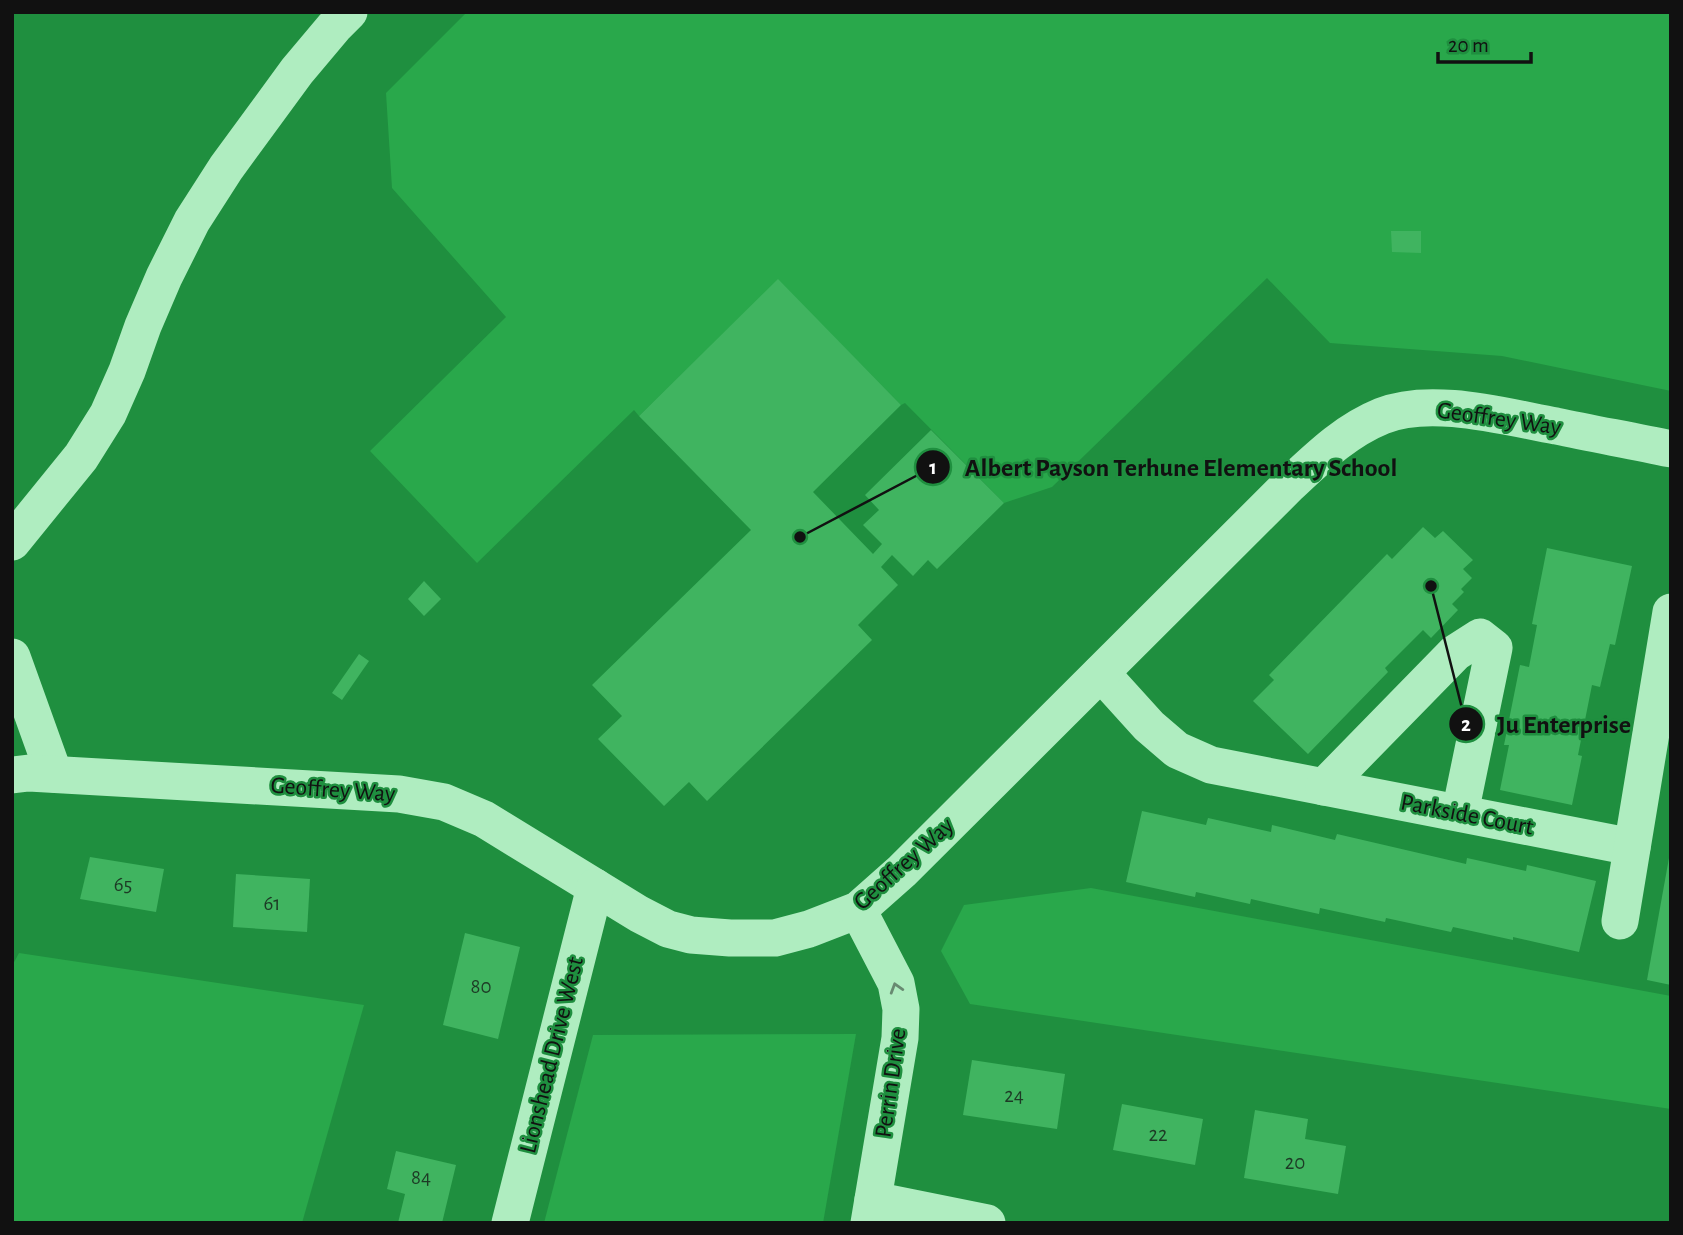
<svg xmlns="http://www.w3.org/2000/svg" width="1683" height="1235" viewBox="0 0 1683 1235" font-family="'Alegreya Sans',sans-serif">
<rect width="100%" height="100%" fill="#1f8f3f"/>
<g fill="#29a84b">
<polygon points="467,12 1671,12 1671,391 1502,356 1330,343 1267,278 1052,487 1004,503 905,403 901,405 778,280 639,416 634,410 477,563 370,451 506,317 392,188 386,93"/>
<polygon points="1091,888 1671,996 1671,1109 970,1004 941,951 964,905"/>
<polygon points="19,953 364,1005 302,1223 12,1223 12,966"/>
<polygon points="856,1034 823,1223 544,1223 593,1035"/>
</g>
<g fill="#40b460">
<polygon points="1391,231 1421,231 1421,253 1392,252"/>
<polygon points="778,279 901,405 813,492 873,554 882,544 863,525 879,510 865,495 931,430 1004,503 937,569 928,560 913,576 892,555 881,567 898,585 858,625 872,640 707,801 689,782 664,806 598,739 622,716 592,685 751,530 639,416"/>
<polygon points="1423,527 1435,538 1443,531 1473,560 1463,569 1472,578 1461,589 1464,592 1452,604 1458,610 1431,638 1423,630 1385,668 1388,672 1308,754 1253,701 1274,680 1269,675 1387,554 1392,559"/>
<polygon points="1547,548 1632,566 1615,645 1610,644 1600,687 1592,685 1578,755 1582,756 1572,805 1500,790 1509,745 1504,745 1520,665 1529,667 1537,625 1532,624"/>
<polygon points="424,581 441,599 424,616 408,599"/>
<polygon points="359,654 369,661 342,700 332,693"/>
<polygon points="1142,811 1206,825 1208,818 1271,832 1272,825 1335,840 1337,834 1466,864 1467,858 1526,871 1527,865 1596,881 1579,952 1513,937 1513,940 1453,927 1451,932 1386,918 1385,922 1320,908 1319,914 1251,899 1250,904 1196,892 1195,897 1126,882"/>
<polygon points="90,857 164,869 156,912 80,899"/>
<polygon points="1669,858 1671,858 1671,985 1647,980"/>
<polygon points="236,874 310,879 307,932 233,927"/>
<polygon points="465,933 520,947 498,1039 443,1025"/>
<polygon points="972,1060 1065,1074 1057,1129 963,1115"/>
<polygon points="1122,1104 1203,1119 1195,1165 1113,1150"/>
<polygon points="1255,1110 1308,1119 1305,1139 1346,1146 1338,1194 1244,1178"/>
<polygon points="396,1151 456,1165 442,1223 398,1223 405,1194 387,1189"/>
</g>
<g fill="none" stroke-linecap="round" stroke-linejoin="round">
<g stroke="#afedc0" stroke-width="37">
<polyline points="12,542 81,457 108,414 127,371 143,326 164,277 192,221 226,168 297,71 334,27 349,12"/>
<polyline points="12,657 54,774"/>
<polyline points="1101,673 1149,726 1177,750 1211,765 1632,847"/>
<path d="M12 775 29 773 399 794 444 802 484 819 639 914 668 929 691 935 730 938H775L809 929 858 910 902 871 1289 485C1318 458 1345 431 1382 416 1431 396 1506 417 1556 426 1594 434 1633 441 1671 449"/>
<polyline points="1324,787 1455,653 1480,637 1494,648 1460,813"/>
<polyline points="858,910 896,983 901,1009 900,1038 869,1223"/>
<polyline points="1620,921 1671,612"/>
<polyline points="873,1200 987,1223"/>
<polyline points="510,1223 595,887"/>
</g>
</g>
<defs><path id="oneway-chevron" d="M-2-3.5L2.5 0L-2 3.5" fill="none" stroke-width="1.6" stroke-linecap="round" stroke-linejoin="round" transform="scale(1.75)"/></defs>
<use stroke="#688a71" href="#oneway-chevron" transform="translate(896 988) rotate(-107)"/>
<g text-anchor="middle" dominant-baseline="central" stroke-width="5" stroke-linejoin="round" paint-order="stroke">
<g font-size="21" fill="#1d3a25">
<text x="123" y="884">65</text>
<text x="272" y="903">61</text>
<text x="481" y="986">80</text>
<text x="1014" y="1095">24</text>
<text x="1158" y="1134">22</text>
<text x="1295" y="1162">20</text>
<text x="421" y="1177">84</text>
</g>
<g font-size="24" fill="#111" stroke="#1f8f3f">
<text transform="translate(1499 419) rotate(8)">Geoffrey Way</text>
<text transform="translate(333 790) rotate(4)">Geoffrey Way</text>
<text transform="translate(1467 815) rotate(11)">Parkside Court</text>
<text transform="translate(904 864) rotate(-42)">Geoffrey Way</text>
<text transform="translate(552 1055) rotate(-76)">Lionshead Drive West</text>
<text transform="translate(891 1083) rotate(-82)">Perrin Drive</text>
</g>
</g>
<path fill="none" stroke="#111" stroke-width="2.5" d="M800 537L933 467M1431 586L1466 724"/>
<g fill="#111" stroke="#1f8f3f" stroke-width="2.5">
<circle cx="800" cy="537" r="7"/>
<circle cx="1431" cy="586" r="7"/>
<circle cx="933" cy="467" r="18"/>
<circle cx="1466" cy="724" r="18"/>
</g>
<g font-size="21" text-anchor="middle" font-weight="bold" fill="#fff">
<text x="933" y="474">1</text>
<text x="1466" y="731">2</text>
</g>
<g font-size="26" text-anchor="middle" font-weight="bold" fill="#111" stroke="#1f8f3f" stroke-width="5" stroke-linejoin="round" paint-order="stroke">
<text x="1181" y="476">Albert Payson Terhune Elementary School</text>
<text x="1564" y="733">Ju Enterprise</text>
</g>
<rect width="1683" height="1235" fill="none" stroke="#111111" stroke-width="28"/>
<path d="M1438 52v10h93v-10" fill="none" stroke="#111111" stroke-width="3.5"/>
<text x="1448" y="52" font-size="21" fill="#111111" stroke="#1f8f3f" stroke-width="5" paint-order="stroke">20 m</text>
</svg>
